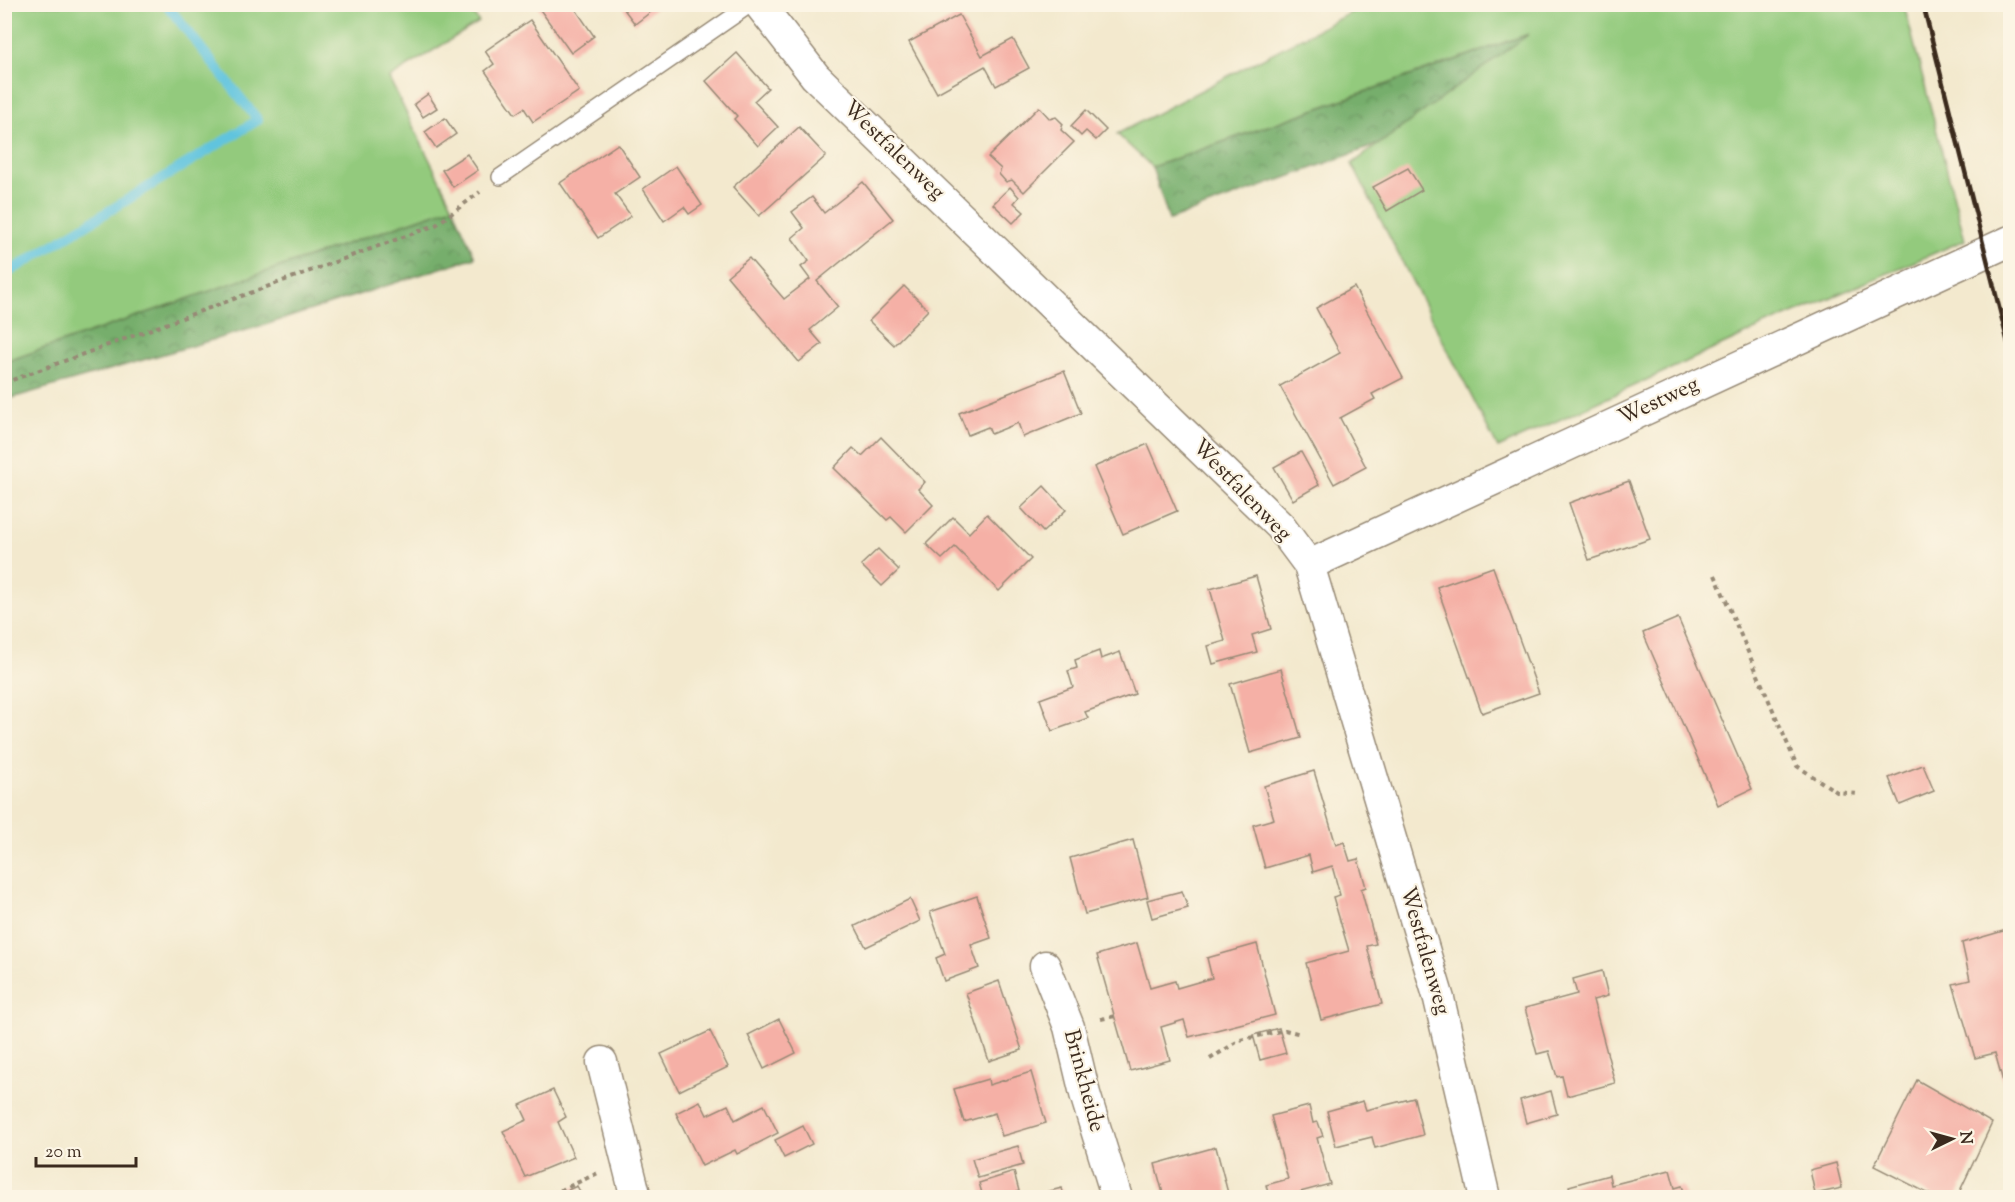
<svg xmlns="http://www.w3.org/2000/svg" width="2015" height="1202" viewBox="0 0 2015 1202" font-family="'Sorts Mill Goudy',serif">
<defs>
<pattern id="forest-crowns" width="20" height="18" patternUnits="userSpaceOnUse" patternTransform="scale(1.5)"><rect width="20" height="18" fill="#76ae6c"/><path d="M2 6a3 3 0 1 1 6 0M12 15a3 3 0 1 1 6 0" fill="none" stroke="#628e58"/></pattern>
</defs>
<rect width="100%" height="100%" fill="#fcf5e5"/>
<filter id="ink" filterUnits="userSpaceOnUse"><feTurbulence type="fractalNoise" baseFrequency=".0167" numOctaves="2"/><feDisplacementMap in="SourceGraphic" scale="12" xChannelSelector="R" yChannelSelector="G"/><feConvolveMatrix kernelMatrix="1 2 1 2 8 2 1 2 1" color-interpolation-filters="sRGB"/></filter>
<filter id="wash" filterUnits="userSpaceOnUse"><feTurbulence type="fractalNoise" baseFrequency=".008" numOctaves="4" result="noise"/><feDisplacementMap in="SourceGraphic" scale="24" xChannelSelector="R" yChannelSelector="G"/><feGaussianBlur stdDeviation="1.35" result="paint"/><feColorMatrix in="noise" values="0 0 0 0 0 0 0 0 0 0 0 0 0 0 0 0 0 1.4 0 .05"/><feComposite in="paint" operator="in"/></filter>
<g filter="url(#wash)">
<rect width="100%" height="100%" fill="#f3e9ce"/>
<g fill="#93ca7d" stroke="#677a4e" stroke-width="1.5">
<polygon points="4,5 467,5 479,22 389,78 453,207 5,362"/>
<polygon points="1365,5 1904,5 1965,240 1762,327 1498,448 1352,164 1526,35 1152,167 1117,134"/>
</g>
<g fill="url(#forest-crowns)" stroke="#586c45" stroke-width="1.5">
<polygon points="1529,34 1379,144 1169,220 1152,167"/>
<polygon points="453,207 475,257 271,323 5,400 5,362"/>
</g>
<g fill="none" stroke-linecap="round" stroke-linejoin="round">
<polyline stroke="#60c4de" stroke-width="10" points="4,275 258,120 166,4"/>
</g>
<g id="blocks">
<g fill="#f5b0a6">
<polygon points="536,4 572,4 594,36 571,53"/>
<polygon points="620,4 661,4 635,24"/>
<polygon points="959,15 982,56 1013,39 1029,68 996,86 985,66 937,93 909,42"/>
<polygon points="530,20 579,91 533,122 524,108 515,114 485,71 494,64 485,51"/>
<polygon points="737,53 768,88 754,101 778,127 758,146 734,119 737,116 706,81"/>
<polygon points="428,94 437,108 423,117 414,104"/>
<polygon points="1039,107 1050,119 1056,117 1063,124 1061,130 1074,142 1024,192 1012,180 1006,182 999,174 1001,169 988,157"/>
<polygon points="1086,110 1106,130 1096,140 1086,131 1081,136 1071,126"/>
<polygon points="445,118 456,134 436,148 425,132"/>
<polygon points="799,127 826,156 759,216 733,187"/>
<polygon points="618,144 640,177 615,194 631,216 598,238 560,183"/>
<polygon points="467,154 478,170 453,187 442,170"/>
<polygon points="676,166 702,205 689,214 684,207 664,221 643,189"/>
<polygon points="1408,168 1422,190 1387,211 1373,187"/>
<polygon points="863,182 893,219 817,281 838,307 810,330 822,344 799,362 727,276 749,258 784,299 810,279 801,267 809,261 792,238 804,228 792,212 812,197 824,213"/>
<polygon points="1010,187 1019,197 1014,203 1024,212 1013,223 993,204"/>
<polygon points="904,286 928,310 894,345 869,321"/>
<polygon points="1354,287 1403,378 1372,394 1375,399 1340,418 1366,467 1334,484 1280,386 1340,353 1316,308"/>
<polygon points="1064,371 1081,413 1023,437 1018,423 991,434 988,427 968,435 959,413"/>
<polygon points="881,437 925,482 918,489 933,505 906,532 891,517 887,520 834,468 853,448 862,456"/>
<polygon points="1148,444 1177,511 1123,534 1094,467"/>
<polygon points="1301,452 1319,485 1293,500 1274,467"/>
<polygon points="1629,481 1650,539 1589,560 1569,503"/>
<polygon points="1044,486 1066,510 1043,532 1021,508"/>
<polygon points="987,514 1031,559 999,591 955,547 942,559 926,544 953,517 969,533"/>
<polygon points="878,549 899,570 882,586 861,565"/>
<polygon points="1493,567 1539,693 1482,713 1437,587"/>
<polygon points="1256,576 1271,629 1252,635 1257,652 1213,664 1208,646 1225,641 1210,589"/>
<polygon points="1678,618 1752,789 1718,805 1643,633"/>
<polygon points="1099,651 1101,659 1120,652 1135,694 1085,712 1088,718 1052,731 1040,699 1073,687 1068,671 1077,668 1075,660"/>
<polygon points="1281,669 1301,738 1250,753 1230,684"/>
<polygon points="1923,765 1934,791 1900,805 1889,778"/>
<polygon points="1314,771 1336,845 1344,842 1350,861 1358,859 1366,887 1361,889 1376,944 1367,946 1382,1004 1321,1020 1306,963 1349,951 1333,897 1340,895 1332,866 1313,872 1309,855 1265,868 1253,825 1274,819 1264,786"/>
<polygon points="1133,840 1148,897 1085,914 1070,858"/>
<polygon points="1182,891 1188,908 1152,918 1147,900"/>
<polygon points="977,896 991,938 971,945 979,968 944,981 936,958 945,954 930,912"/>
<polygon points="910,899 920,921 866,947 855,926"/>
<polygon points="2010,929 2010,1107 1995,1053 1975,1058 1953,984 1970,980 1962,943"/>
<polygon points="1137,943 1150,988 1175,981 1177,988 1212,978 1207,958 1257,944 1275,1015 1189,1037 1184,1020 1161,1027 1170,1060 1130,1071 1097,955"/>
<polygon points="1602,971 1608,996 1593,1000 1615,1083 1567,1096 1562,1076 1557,1077 1549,1051 1537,1054 1525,1008 1577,994 1573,979"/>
<polygon points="999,981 1022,1050 989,1061 966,993"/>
<polygon points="779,1019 796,1053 764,1069 748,1035"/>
<polygon points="1279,1028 1286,1053 1260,1060 1253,1035"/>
<polygon points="710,1031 728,1067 679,1091 661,1054"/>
<polygon points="1031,1072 1046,1123 1002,1136 995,1113 964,1122 954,1089 988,1079 989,1085"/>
<polygon points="1917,1080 1992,1123 1957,1197 1935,1197 1874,1166"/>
<polygon points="553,1090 566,1117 558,1122 574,1157 525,1177 503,1131 527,1120 520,1105"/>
<polygon points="1551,1091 1557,1114 1526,1123 1520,1100"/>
<polygon points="1414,1098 1423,1135 1375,1148 1372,1137 1336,1146 1327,1111 1363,1101 1366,1110"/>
<polygon points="700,1101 707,1115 728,1105 735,1120 764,1105 778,1133 737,1154 735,1150 702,1166 676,1113"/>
<polygon points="1309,1106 1313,1123 1318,1122 1323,1136 1317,1138 1330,1184 1300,1192 1301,1197 1252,1197 1268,1193 1266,1185 1288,1179 1271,1116"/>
<polygon points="803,1126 812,1144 784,1158 775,1140"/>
<polygon points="1018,1146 1023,1165 978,1178 972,1159"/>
<polygon points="1216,1147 1229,1197 1164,1197 1155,1164"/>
<polygon points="1836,1163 1842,1188 1815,1194 1810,1170"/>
<polygon points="1670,1170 1675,1188 1682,1186 1686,1197 1572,1197 1569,1186 1609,1175 1611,1185"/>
<polygon points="1014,1172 1019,1191 997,1197 983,1197 979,1183"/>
<polygon points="577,1186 583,1197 552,1197"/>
<polygon points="1062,1188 1064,1197 1026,1197"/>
</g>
</g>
</g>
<g filter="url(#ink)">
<use href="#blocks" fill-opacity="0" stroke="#978a76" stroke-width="1.5"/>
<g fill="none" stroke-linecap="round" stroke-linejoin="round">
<g stroke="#978a76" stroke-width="18">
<polyline id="lane" points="500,177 751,4"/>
</g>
<g stroke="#978a76" stroke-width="33">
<g id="street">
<polyline points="759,4 815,76 1280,526 1309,565 1439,999 1485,1198"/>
<polyline points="1309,565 2010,241"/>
<polyline points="1045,966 1069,1027 1085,1094 1117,1198"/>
<polyline points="602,1062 636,1198"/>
</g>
</g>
<g stroke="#978a76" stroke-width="4" stroke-dasharray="4.5 4.5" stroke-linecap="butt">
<polyline points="4,383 436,225 480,192"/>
<polyline points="1715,575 1797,766 1837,792 1858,794"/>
<polyline points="1101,1019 1115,1016"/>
<polyline points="1210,1059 1240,1040 1285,1030 1301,1034"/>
<polyline points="544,1198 598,1173"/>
</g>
<use href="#lane" stroke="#fff" stroke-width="15"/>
<use href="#street" stroke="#fff" stroke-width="30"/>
<polyline stroke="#3b2a1e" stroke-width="4.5" points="1923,4 2010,351"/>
</g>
</g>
<g text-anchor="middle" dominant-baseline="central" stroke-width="4.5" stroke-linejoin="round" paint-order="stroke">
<g font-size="22" fill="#3b2a1e" stroke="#fcf5e5">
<text transform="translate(893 151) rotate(44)">Westfalenweg</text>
<text transform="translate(1659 402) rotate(-25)">Westweg</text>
<text transform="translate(1241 491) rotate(46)">Westfalenweg</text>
<text transform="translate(1424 951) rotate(74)">Westfalenweg</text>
<text transform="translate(1083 1081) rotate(75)">Brinkheide</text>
</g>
</g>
<rect width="2015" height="1202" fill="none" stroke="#fcf5e5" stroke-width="24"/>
<g transform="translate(1952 1139) rotate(85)" stroke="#fcf5e5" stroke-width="4.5" paint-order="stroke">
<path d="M0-4.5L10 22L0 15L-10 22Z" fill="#3b2a1e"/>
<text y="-9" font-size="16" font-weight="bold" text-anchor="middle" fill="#3b2a1e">N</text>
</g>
<path d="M36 1157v9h100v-9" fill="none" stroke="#3b2a1e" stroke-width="3"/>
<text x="45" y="1157" font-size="18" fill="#3b2a1e" stroke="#fcf5e5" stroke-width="4.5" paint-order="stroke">20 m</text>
</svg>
